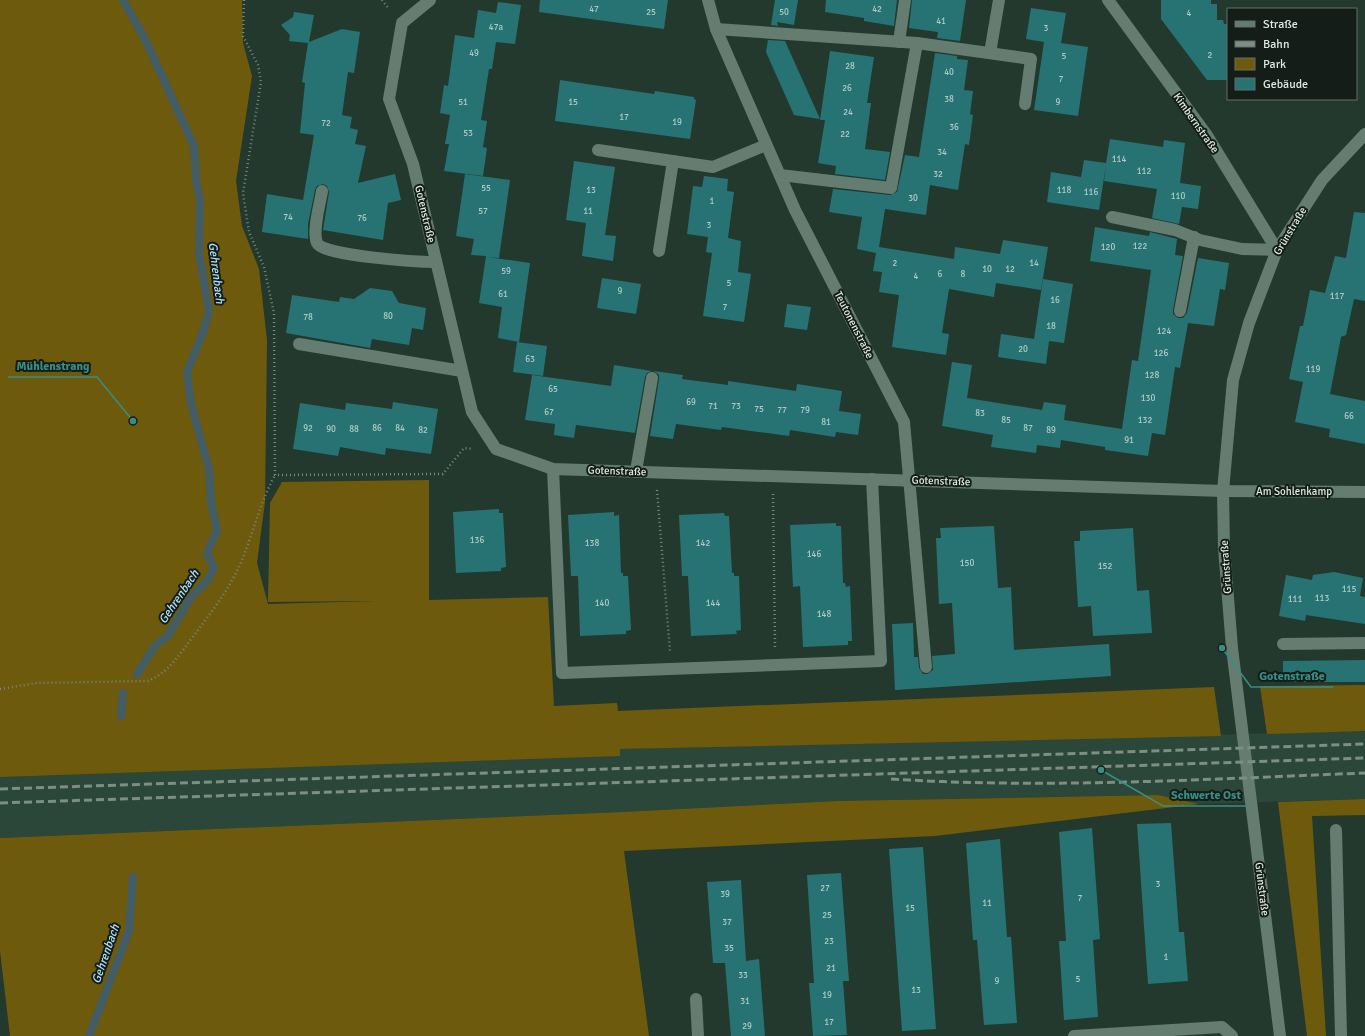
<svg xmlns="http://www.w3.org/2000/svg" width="1365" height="1036" viewBox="0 0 1365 1036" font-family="Signika,sans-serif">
<rect width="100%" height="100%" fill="#23392e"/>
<polygon fill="#2a4739" points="1365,731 1365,799 1199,804 1158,795 838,801 622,812 0,838 0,772 538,751"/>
<g fill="#6e5a0d">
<polygon points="0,0 242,0 243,43 252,76 236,181 242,226 259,269 267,340 265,502 257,563 268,604 375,601 268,602 270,503 282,482 429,480 429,600 548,597 554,706 617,703 618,711 1214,687 1221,736 620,749 620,756 0,777"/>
<polygon points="1365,685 1365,731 1267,734 1260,686"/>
<polygon points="1158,795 1199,804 935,836 624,851 649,1036 10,1036 0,951 0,838 622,812 838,801"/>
<polygon points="1365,799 1365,815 1312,816 1326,1036 1307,1036 1278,802"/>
</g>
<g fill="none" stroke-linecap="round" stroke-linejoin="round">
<g stroke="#425d65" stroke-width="8">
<polyline points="123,0 145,39 194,146 196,181 200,200 199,254 209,311 203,332 187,372 191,404 209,469 211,502 217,530 207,553 214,568 207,581 191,597 169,634 154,647 137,674"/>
<polyline points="121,716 123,693"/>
<polyline points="89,1036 129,931 133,877"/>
</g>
</g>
<g fill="#277374">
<polygon points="540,0 668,0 664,29 539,12"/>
<polygon points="775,0 798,0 794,25 777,22 778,26 771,25"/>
<polygon points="826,0 897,0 894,26 864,21 864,18 825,12"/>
<polygon points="912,0 966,0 960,41 937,38 938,32 909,28"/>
<polygon points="1161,0 1211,0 1211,4 1217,4 1217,20 1223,20 1224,24 1228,24 1228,80 1207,80 1161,19"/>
<polygon points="498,2 521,5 515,44 496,42 492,69 489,69 481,120 487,121 483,147 487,148 483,176 444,171 449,144 445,144 450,115 440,113 444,85 448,86 455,35 474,38 478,10 496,13"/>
<polygon points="1031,8 1066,13 1061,43 1088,47 1078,116 1034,110 1044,42 1026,39"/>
<polygon points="294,12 314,15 309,42 342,29 360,32 354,73 348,72 342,115 352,117 350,128 358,130 355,144 366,146 358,183 395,174 401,200 388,203 383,240 323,230 329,192 327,186 323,184 317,186 315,190 308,224 308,239 262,232 267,194 303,200 314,135 300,133 305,83 302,82 308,43 289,41 290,35 281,25 293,17"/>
<polygon points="768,40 785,41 820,119 794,115 766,52"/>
<polygon points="830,51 874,57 867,103 871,103 865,149 890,152 885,180 835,174 836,166 818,163 825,120 820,120"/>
<polygon points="935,53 957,56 957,59 968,60 964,90 973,91 970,114 973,115 969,145 965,144 958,190 930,185 926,215 885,209 879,247 954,259 955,247 1000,254 1003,240 1048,247 1041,290 996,283 994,297 949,289 942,333 949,334 946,355 892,347 899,295 879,292 882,272 873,271 876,253 857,249 862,217 829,212 833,189 890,195 897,192 905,155 919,157"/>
<polygon points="560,80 654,94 655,91 694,97 694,99 696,100 690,139 555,121"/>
<polygon points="1110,139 1163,147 1164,140 1185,143 1180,183 1201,186 1198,209 1182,207 1179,224 1152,218 1157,189 1104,181 1106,165 1099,210 1047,202 1051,172 1081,177 1084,160 1106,163"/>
<polygon points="574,161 615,167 605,235 616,236 613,261 582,256 586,223 566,220"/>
<polygon points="465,174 510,180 499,258 488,257 530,263 519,342 498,338 502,307 479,303 486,256 471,255 474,239 456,236"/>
<polygon points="704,176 728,179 727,191 734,192 728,238 741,241 738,272 751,274 744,322 703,316 712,253 706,252 708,237 687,234 693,186 702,187"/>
<polygon points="1354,212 1365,213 1365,301 1354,299 1346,335 1341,337 1330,394 1365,401 1365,444 1329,437 1330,429 1295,422 1303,382 1289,379 1300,326 1303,326 1310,290 1325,293 1335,256 1346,258"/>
<polygon points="1095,227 1149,236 1150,232 1177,239 1175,255 1183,256 1173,310 1173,314 1178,318 1183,318 1187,313 1198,258 1229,263 1225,290 1220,289 1214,326 1188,323 1180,368 1175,367 1165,435 1152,433 1148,456 1105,450 1105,447 1061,440 1060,448 1037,445 1036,453 991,447 993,435 942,426 952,362 972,365 967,398 1042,410 1044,402 1066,405 1064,420 1122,429 1132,360 1138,361 1151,270 1090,261"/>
<polygon points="602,278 641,284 636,314 597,308"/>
<polygon points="1043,279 1073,284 1064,343 1049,341 1046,364 998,357 1001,334 1034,339"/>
<polygon points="370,288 392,291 399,303 426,308 423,330 412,328 409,345 372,339 370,348 286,333 292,295 339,302 340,297 354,299"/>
<polygon points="787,304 811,307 807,330 784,327"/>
<polygon points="517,342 547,346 543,376 513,372"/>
<polygon points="614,365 652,371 647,373 645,377 635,433 576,425 574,438 554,435 555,424 525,420 532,375 611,386"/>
<polygon points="654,371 683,375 682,379 728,385 728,381 796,391 797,384 842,391 839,411 861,414 858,435 836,432 835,437 790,430 789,436 722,427 721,430 676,424 673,439 650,436 659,379 659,375"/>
<polygon points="393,402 438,409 431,454 386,448 385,455 340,447 338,456 293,449 300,403 345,410 346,403 392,409"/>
<polygon points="499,509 499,513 503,513 506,567 501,568 501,571 456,573 453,512"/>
<polygon points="614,512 614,516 619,515 621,573 623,573 623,576 628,576 631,630 626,631 626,634 580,636 578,576 571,576 568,515"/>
<polygon points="724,513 725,516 729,516 732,573 734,573 734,576 739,576 741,630 736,631 737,634 691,636 688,576 682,576 679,515"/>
<polygon points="836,523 836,526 841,526 843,583 845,583 846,587 850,586 852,641 848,641 848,645 803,647 800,586 793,587 790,525"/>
<polygon points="994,526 998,588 1011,587 1014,650 1109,644 1111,676 895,690 892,624 913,623 914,657 918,657 919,668 923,674 927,674 933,670 932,656 955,654 952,603 939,604 936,538 941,538 940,528"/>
<polygon points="1133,528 1137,591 1149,590 1152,633 1093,636 1091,606 1078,607 1074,541 1080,541 1080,531"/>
<polygon points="1334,572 1363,578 1360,596 1365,597 1365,624 1306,615 1305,621 1279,616 1286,575 1312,580 1313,575"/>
<polygon points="1365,660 1365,682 1283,682 1283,661"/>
<polygon points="1171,823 1179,932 1184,932 1188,981 1148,984 1137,824"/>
<polygon points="1092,828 1100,939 1093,940 1098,1017 1064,1020 1059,941 1066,941 1059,832"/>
<polygon points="1000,839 1007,937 1011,937 1017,1023 984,1025 977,940 973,940 966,843"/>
<polygon points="923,847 936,1029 902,1031 889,849"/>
<polygon points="841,873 849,981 843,981 847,1035 813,1036 809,983 814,983 807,875"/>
<polygon points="741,880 746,961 759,959 765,1036 731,1036 725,963 713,963 707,882"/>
</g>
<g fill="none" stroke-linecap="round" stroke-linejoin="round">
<g stroke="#77887f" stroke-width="2.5" stroke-dasharray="1 3" stroke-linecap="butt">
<polyline points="244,0 243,36 258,65 261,82 243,193 249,232 264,267 274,313 275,475 443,474 464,448 473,449"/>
<polyline points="382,0 389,9"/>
<polyline points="657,490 670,651"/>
<polyline points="773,494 775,647"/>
<path d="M0 689 37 683 148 681C166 674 178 657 189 642 206 619 224 597 237 571 252 540 258 506 275 475"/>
</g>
<g stroke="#657d70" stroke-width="12">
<polyline points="430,0 402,23 389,99 413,164 472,412 496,449 553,469 1223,491 1365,492"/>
<polyline points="708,0 716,29 795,210 904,422 926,667"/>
<polyline points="1108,0 1206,134 1277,250"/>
<polyline points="716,29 917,43 1031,59 1025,104"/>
<polyline points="899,42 905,0"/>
<polyline points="990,53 999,0"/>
<polyline points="598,150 713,167 766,145"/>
<polyline points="780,175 891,188 917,43"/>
<path d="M322 191C320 204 312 231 317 243 322 256 419 262 436 262"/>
<polyline points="1112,217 1175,230 1200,240 1242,249 1277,250"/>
<polyline points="659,251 673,161"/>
<polyline points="1180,311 1194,237"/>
<polyline points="299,344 462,371"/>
<polyline points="553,469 562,673 881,661 872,479"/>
<polyline points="636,471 652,378"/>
<polyline points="1283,644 1365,643"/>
<polyline points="1336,830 1341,1036"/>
<polyline points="696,999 698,1036"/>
<polyline points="1074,1036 1222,1027 1232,1036"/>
<polyline points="1280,1036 1232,648 1224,548 1223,491 1233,380 1249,323 1277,250 1322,180 1365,134"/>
</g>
<g stroke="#7d8e85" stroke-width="3" stroke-dasharray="8 4" stroke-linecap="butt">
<path d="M891 779C1049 789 1208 779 1365 773"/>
<polyline points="0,789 1365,744"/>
<polyline points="0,803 1365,758"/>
</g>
</g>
<g text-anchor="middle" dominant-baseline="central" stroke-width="4" stroke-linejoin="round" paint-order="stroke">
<g font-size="9" fill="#afcbc6">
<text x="594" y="9">47</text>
<text x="877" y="9">42</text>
<text x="651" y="12">25</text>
<text x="784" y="12">50</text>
<text x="1189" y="13">4</text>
<text x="941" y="21">41</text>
<text x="496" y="27">47a</text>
<text x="1046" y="28">3</text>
<text x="474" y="53">49</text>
<text x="1210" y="55">2</text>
<text x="1064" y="56">5</text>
<text x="850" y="66">28</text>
<text x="949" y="72">40</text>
<text x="1061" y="79">7</text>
<text x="847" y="88">26</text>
<text x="949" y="99">38</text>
<text x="463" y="102">51</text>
<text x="573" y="102">15</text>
<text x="1058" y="102">9</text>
<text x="848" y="112">24</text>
<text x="624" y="117">17</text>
<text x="677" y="122">19</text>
<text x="326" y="123">72</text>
<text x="954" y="127">36</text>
<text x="468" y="133">53</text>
<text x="845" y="134">22</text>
<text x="942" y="152">34</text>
<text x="1119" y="159">114</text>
<text x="1144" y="171">112</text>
<text x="938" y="174">32</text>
<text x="486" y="188">55</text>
<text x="591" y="190">13</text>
<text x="1064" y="190">118</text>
<text x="1091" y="192">116</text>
<text x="1178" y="196">110</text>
<text x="913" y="198">30</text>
<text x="712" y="201">1</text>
<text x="483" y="211">57</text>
<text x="588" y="211">11</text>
<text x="288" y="217">74</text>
<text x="362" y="218">76</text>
<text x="709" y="225">3</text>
<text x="1140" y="246">122</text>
<text x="1108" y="247">120</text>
<text x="895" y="263">2</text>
<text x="1034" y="263">14</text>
<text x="987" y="269">10</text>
<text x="1010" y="269">12</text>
<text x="506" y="271">59</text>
<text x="940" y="274">6</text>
<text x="963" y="274">8</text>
<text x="916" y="276">4</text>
<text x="729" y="283">5</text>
<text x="620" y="291">9</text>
<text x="503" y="294">61</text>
<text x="1337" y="296">117</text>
<text x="1055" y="300">16</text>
<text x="725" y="307">7</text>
<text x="388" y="316">80</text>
<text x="308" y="317">78</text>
<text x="1051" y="326">18</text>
<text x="1164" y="331">124</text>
<text x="1023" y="349">20</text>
<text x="1161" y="353">126</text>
<text x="530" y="359">63</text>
<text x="1313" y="369">119</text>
<text x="1152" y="375">128</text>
<text x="553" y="389">65</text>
<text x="1148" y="398">130</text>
<text x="691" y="402">69</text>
<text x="713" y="406">71</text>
<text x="736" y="406">73</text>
<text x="759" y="409">75</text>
<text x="782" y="410">77</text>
<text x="805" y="410">79</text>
<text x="549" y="412">67</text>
<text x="980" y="413">83</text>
<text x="1349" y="416">66</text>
<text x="1006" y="420">85</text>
<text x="1145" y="420">132</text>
<text x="826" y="422">81</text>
<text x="308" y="428">92</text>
<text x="377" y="428">86</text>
<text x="400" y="428">84</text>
<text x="1028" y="428">87</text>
<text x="331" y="429">90</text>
<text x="354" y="429">88</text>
<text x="423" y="430">82</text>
<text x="1051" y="430">89</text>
<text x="1129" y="440">91</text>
<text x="477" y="540">136</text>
<text x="592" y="543">138</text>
<text x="703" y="543">142</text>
<text x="814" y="554">146</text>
<text x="967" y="563">150</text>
<text x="1105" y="566">152</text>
<text x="1349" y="589">115</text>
<text x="1322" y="598">113</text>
<text x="1295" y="599">111</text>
<text x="602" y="603">140</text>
<text x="713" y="603">144</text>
<text x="824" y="614">148</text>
<text x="1158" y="884">3</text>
<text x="825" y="888">27</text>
<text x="725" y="894">39</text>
<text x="1080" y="898">7</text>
<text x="987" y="903">11</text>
<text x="910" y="908">15</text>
<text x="827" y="915">25</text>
<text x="727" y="922">37</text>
<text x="829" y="941">23</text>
<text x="729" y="948">35</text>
<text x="1166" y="957">1</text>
<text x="831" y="968">21</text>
<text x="743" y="975">33</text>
<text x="1078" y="979">5</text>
<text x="997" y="981">9</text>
<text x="916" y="990">13</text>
<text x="827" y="995">19</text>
<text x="745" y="1001">31</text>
<text x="829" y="1022">17</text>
<text x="747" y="1026">29</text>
</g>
<g font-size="11" fill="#dce8e1" stroke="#141d18">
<text transform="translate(1196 123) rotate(55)">Kimbernstraße</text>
<text transform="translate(425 214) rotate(77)">Gotenstraße</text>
<text transform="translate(1290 231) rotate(-59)">Grünstraße</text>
<text transform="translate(854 325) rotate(63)">Teutonenstraße</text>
<text transform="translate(617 471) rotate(2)">Gotenstraße</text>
<text transform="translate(941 481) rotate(2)">Gotenstraße</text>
<text x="1294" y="491">Am Sohlenkamp</text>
<text transform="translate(1226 567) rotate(-94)">Grünstraße</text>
<text transform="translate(1262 889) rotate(83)">Grünstraße</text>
</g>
<g font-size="12" font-style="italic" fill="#b0e1fa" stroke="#141d18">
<text transform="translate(216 273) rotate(83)">Gehrenbach</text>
<text transform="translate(179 597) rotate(-56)">Gehrenbach</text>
<text transform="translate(106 954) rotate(-71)">Gehrenbach</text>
</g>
</g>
<path fill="none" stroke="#388d85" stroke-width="1.5" d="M133 421L97 377H8M1222 648L1251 687H1333M1101 770L1163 806H1249"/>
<g fill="#388d85" stroke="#141d18" stroke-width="1.5">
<circle cx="133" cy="421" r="4"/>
<circle cx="1222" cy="648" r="4"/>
<circle cx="1101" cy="770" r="4"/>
</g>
<g font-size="12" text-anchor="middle" font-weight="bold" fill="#388d85" stroke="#141d18" stroke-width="4" stroke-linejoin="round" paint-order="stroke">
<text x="53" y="370">Mühlenstrang</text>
<text x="1292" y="680">Gotenstraße</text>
<text x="1206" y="799">Schwerte Ost</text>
</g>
<rect x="1227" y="8" width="130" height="92" fill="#141d18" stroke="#646e68"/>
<rect x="1235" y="21" width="20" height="6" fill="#657d70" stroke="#646e68"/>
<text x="1263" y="28" font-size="12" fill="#dce8e1">Straße</text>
<rect x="1235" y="41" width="20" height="6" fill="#7d8e85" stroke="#646e68"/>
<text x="1263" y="48" font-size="12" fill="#dce8e1">Bahn</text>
<rect x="1235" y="58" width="20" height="12" fill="#6e5a0d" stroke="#646e68"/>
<text x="1263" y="68" font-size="12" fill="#dce8e1">Park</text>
<rect x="1235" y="78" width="20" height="12" fill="#277374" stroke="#646e68"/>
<text x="1263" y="88" font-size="12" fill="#dce8e1">Gebäude</text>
</svg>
